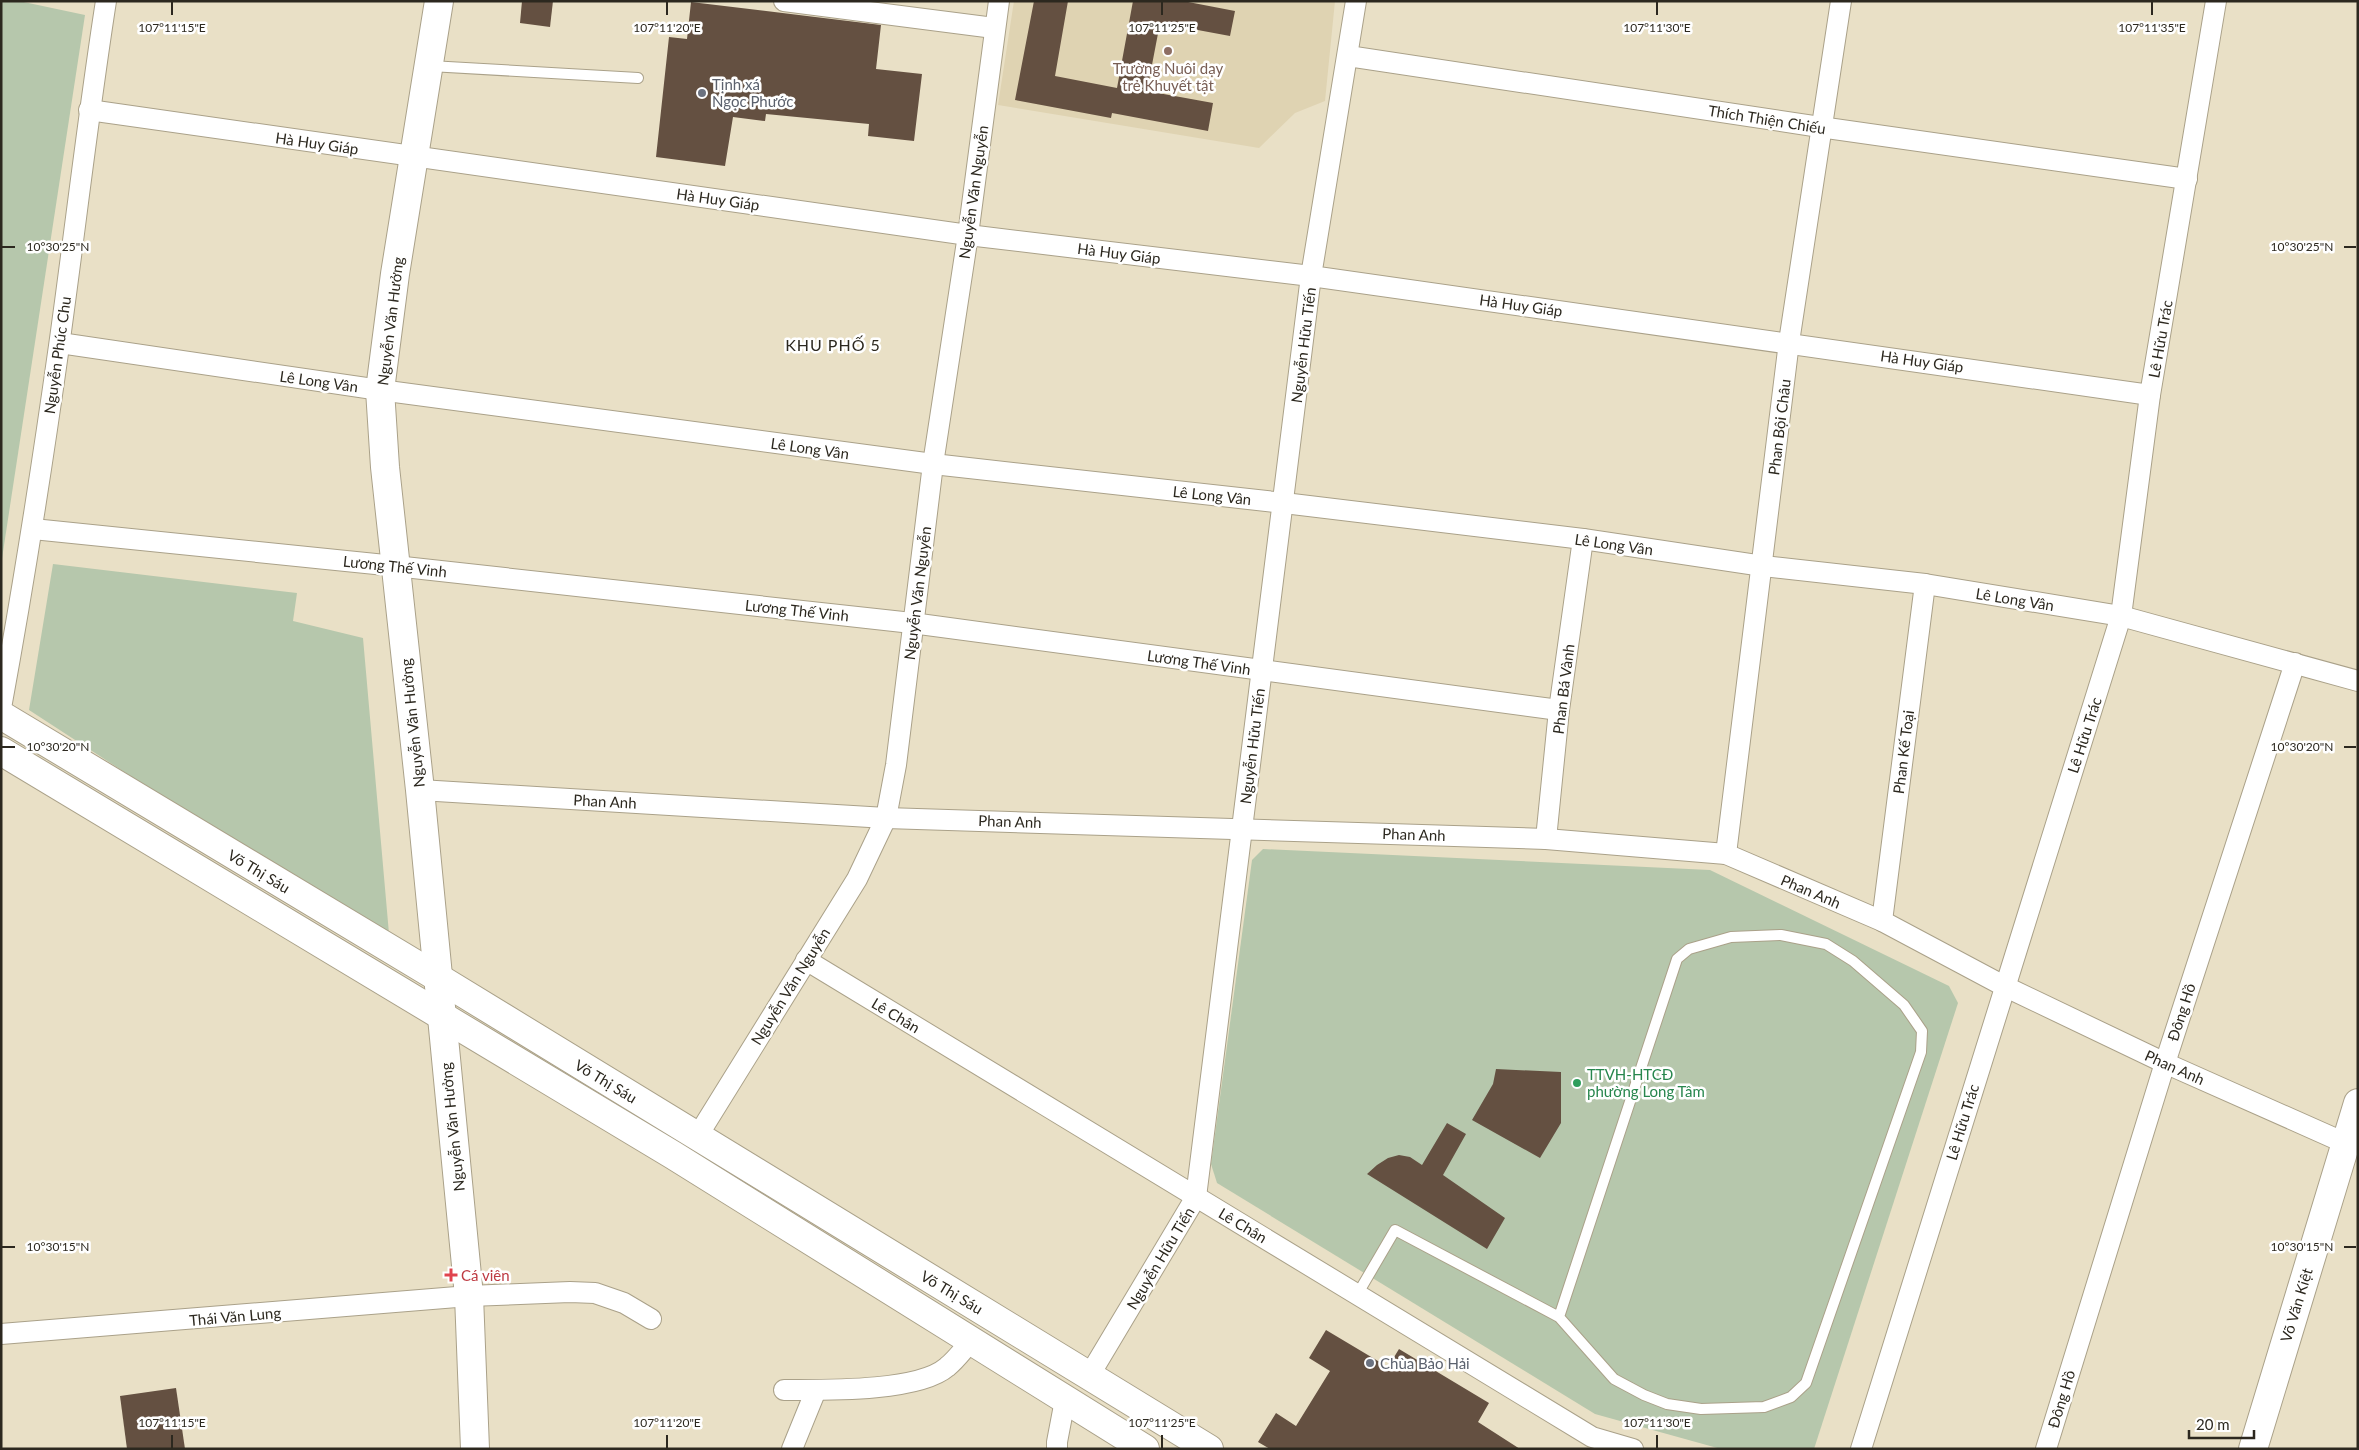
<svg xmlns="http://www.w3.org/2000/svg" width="2359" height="1450" viewBox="0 0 2359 1450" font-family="Lato,sans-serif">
<rect width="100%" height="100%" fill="#e9e0c6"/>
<polygon fill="#dfd3b2" points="1014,1 1335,1 1325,101 1295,113 1259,148 998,105"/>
<g fill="#b6c7ac">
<polygon points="1,1 19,1 85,15 1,565"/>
<polygon points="53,564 297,593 293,621 363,638 390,945 29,710"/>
<polygon points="1263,849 1710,870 1949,986 1958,1003 1814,1449 1721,1449 1595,1414 1217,1183 1211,1164 1252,860"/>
</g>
<g fill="#645041">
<polygon points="522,1 553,1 550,27 520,23"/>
<polygon points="1034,1 1068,1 1055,76 1117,88 1133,1 1183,1 1235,11 1230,36 1160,23 1147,91 1213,103 1208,131 1112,113 1111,118 1015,100"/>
<polygon points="691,2 881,25 876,69 922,74 914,141 868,136 869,124 766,114 765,121 733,117 725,166 656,157 669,37 687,39"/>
<polygon points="1496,1069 1561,1072 1561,1123 1540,1158 1472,1120 1493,1084"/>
<polygon points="1447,1123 1466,1134 1443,1175 1505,1218 1487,1249 1367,1174 1377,1165 1388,1158 1399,1155 1410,1157 1422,1165"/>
<polygon points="1326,1330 1388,1367 1399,1349 1489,1403 1478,1422 1520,1449 1270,1449 1258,1442 1276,1413 1296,1426 1330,1371 1309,1358"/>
<polygon points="176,1388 185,1449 127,1449 120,1396"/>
</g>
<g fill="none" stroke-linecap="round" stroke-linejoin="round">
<g stroke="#aaa189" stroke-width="12">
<g id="lane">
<polyline points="430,66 638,78"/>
<polyline points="1357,1295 1395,1230 1559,1317 1614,1379 1644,1395 1667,1404 1701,1409 1764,1407 1791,1397 1806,1383 1921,1052 1922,1031 1904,1005 1853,961 1826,944 1781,935 1731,937 1689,949 1677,959 1559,1317"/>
</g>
</g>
<g stroke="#aaa189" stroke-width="22">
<g id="street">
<polyline points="784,1 994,28"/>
<polyline points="1348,56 1820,127 2187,179"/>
<polyline points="89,110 968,235 1311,276 2150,395"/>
<polyline points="60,343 380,390 933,464 1284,503 1583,539 1763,566 1925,584 2121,616 2358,681"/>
<polyline points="33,529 395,566 912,623 1559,710"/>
<path d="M1 708C23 588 42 467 59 346 75 231 88 116 106 1"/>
<polyline points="420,790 886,818 1546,839 1726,854 1882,921 2004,986 2165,1063 2345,1143"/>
<polyline points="1546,839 1559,710 1583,539"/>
<polyline points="1726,854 1789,342 1841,1"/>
<polyline points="1882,921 1925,584"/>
<polyline points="806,960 1592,1437 1633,1449"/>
<polyline points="697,1137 857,879 886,818 896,765 933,464 968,235 999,1"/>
<polyline points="1,1334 469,1296 570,1292 595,1293 624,1303 651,1319"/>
<polyline points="1089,1376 1196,1197 1311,276 1356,1"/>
<path d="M784 1390C824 1390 918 1392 947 1367 956 1360 963 1350 971 1341"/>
<polyline points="792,1449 816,1390"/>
<polyline points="1057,1449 1057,1442 1065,1400"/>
<polyline points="1861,1449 2121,616 2150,395 2216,1"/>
<polyline points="2046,1449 2165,1063 2295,663"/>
</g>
</g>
<g stroke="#aaa189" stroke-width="30">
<g id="secondary">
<polyline points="439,1 395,274 380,390 385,467 420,790 469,1296 475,1449"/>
<polyline points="1,715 437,977 1209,1449"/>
<polyline points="1,751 673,1155 1145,1449"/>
<polyline points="2253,1449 2358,1103"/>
</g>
</g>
<use href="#lane" stroke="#fff" stroke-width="10"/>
<use href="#street" stroke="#fff" stroke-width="20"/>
<use href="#secondary" stroke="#fff" stroke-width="28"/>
</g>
<path fill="none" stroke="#2c281f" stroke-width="2" d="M172 2V15M667 2V15M1162 2V15M1657 2V15M2152 2V15M2 247H15M2344 247H2356M2 747H15M2344 747H2356M2 1247H15M2344 1247H2356M172 1435V1448M667 1435V1448M1162 1435V1448M1657 1435V1448"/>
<circle fill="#8d6e63" stroke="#fff" stroke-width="2" cx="1168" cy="51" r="5"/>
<g fill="#6b7280" stroke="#fff" stroke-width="2">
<circle cx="702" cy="93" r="5"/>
<circle cx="1370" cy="1363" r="5"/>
</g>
<circle fill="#2e9e5b" stroke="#fff" stroke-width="2" cx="1577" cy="1083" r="5"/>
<path fill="#e0444e" stroke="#fff" stroke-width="2" d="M448.5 1267.5h5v5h5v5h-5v5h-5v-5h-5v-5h5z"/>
<g text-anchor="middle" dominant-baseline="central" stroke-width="5" stroke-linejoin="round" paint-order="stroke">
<g font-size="15" fill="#785e54" stroke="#fff">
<text x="1168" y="68">Trường Nuôi dạy<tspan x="1168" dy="17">trẻ Khuyết tật</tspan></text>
</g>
<g font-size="15" fill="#5b616d" stroke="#fff" text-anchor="start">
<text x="712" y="84">Tịnh xá<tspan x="712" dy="17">Ngọc Phước</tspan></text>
<text x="1380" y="1363">Chùa Bảo Hải</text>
</g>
<g font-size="15" fill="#2c281f" stroke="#fff">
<text transform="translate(1767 119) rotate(9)">Thích Thiện Chiếu</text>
<text transform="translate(317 143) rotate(8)">Hà Huy Giáp</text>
<text transform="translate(973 192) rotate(-82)">Nguyễn Văn Nguyễn</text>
<text transform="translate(718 199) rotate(8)">Hà Huy Giáp</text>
<text transform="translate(1119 253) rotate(7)">Hà Huy Giáp</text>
<text transform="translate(1521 305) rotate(8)">Hà Huy Giáp</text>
<text transform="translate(390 321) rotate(-83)">Nguyễn Văn Hưởng</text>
<text transform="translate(2160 339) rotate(-80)">Lê Hữu Trác</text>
<text transform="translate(1303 345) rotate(-83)">Nguyễn Hữu Tiến</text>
<text transform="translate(57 355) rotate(-82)">Nguyễn Phúc Chu</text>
<text transform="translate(1922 361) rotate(8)">Hà Huy Giáp</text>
<text transform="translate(319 381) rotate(8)">Lê Long Vân</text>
<text transform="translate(1779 427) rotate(-83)">Phan Bội Châu</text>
<text transform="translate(810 448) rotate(8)">Lê Long Vân</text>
<text transform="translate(1212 495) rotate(6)">Lê Long Vân</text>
<text transform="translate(1614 544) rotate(8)">Lê Long Vân</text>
<text transform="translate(395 566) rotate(6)">Lương Thế Vinh</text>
<text transform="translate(917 593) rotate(-83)">Nguyễn Văn Nguyễn</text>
<text transform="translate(2015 599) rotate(9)">Lê Long Vân</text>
<text transform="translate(797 610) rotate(6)">Lương Thế Vinh</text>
<text transform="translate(1199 662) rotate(8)">Lương Thế Vinh</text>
<text transform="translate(1563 689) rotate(-83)">Phan Bá Vành</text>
<text transform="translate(412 723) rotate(-96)">Nguyễn Văn Hưởng</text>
<text transform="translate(2084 735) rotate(-72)">Lê Hữu Trác</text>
<text transform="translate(1252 746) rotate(-83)">Nguyễn Hữu Tiến</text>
<text transform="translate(1903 752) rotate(-83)">Phan Kế Toại</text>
<text transform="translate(605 801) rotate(3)">Phan Anh</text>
<text transform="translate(1010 821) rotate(2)">Phan Anh</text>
<text transform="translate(1414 834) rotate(2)">Phan Anh</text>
<text transform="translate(259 871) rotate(31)">Võ Thị Sáu</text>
<text transform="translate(1811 891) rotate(23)">Phan Anh</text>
<text transform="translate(790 986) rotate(-58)">Nguyễn Văn Nguyễn</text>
<text transform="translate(2181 1012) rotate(-72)">Đông Hồ</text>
<text transform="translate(896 1015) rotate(31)">Lê Chân</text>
<text transform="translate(2175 1067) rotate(24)">Phan Anh</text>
<text transform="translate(606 1081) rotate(31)">Võ Thị Sáu</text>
<text transform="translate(1962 1122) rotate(-73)">Lê Hữu Trác</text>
<text transform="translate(452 1127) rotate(-96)">Nguyễn Văn Hưởng</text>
<text transform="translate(1243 1225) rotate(31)">Lê Chân</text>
<text transform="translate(1160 1258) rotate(-59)">Nguyễn Hữu Tiến</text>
<text transform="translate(952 1292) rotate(31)">Võ Thị Sáu</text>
<text transform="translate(2296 1305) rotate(-73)">Võ Văn Kiệt</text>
<text transform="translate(235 1316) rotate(-5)">Thái Văn Lung</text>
<text transform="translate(2061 1399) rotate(-73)">Đông Hồ</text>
</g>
<g font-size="15" fill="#27864d" stroke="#fff" text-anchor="start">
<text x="1587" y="1074">TTVH-HTCĐ<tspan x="1587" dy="17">phường Long Tâm</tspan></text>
</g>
<g font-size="15" fill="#be3a42" stroke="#fff" text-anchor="start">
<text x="461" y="1275">Cá viên</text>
</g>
<g font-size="16" letter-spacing="1" fill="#2c281f" stroke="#fff">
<text x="833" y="344">KHU PHỐ 5</text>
</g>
</g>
<g font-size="12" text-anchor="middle" fill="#2c281f" stroke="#fff" stroke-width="5" stroke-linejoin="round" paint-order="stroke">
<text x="172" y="32">107°11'15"E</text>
<text x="667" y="32">107°11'20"E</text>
<text x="1162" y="32">107°11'25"E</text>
<text x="1657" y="32">107°11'30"E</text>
<text x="2152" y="32">107°11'35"E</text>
<text x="58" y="251">10°30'25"N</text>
<text x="2302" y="251">10°30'25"N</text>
<text x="58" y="751">10°30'20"N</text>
<text x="2302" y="751">10°30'20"N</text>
<text x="58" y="1251">10°30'15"N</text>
<text x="2302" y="1251">10°30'15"N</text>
<text x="172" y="1427">107°11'15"E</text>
<text x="667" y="1427">107°11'20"E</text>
<text x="1162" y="1427">107°11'25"E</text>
<text x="1657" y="1427">107°11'30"E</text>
</g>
<rect width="2359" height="1450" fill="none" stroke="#2c281f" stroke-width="5"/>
<path d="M2189 1430v8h65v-8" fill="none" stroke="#2c281f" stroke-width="2.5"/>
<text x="2196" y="1430" font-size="15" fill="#2c281f" stroke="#ffffff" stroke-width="4" paint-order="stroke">20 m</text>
</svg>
